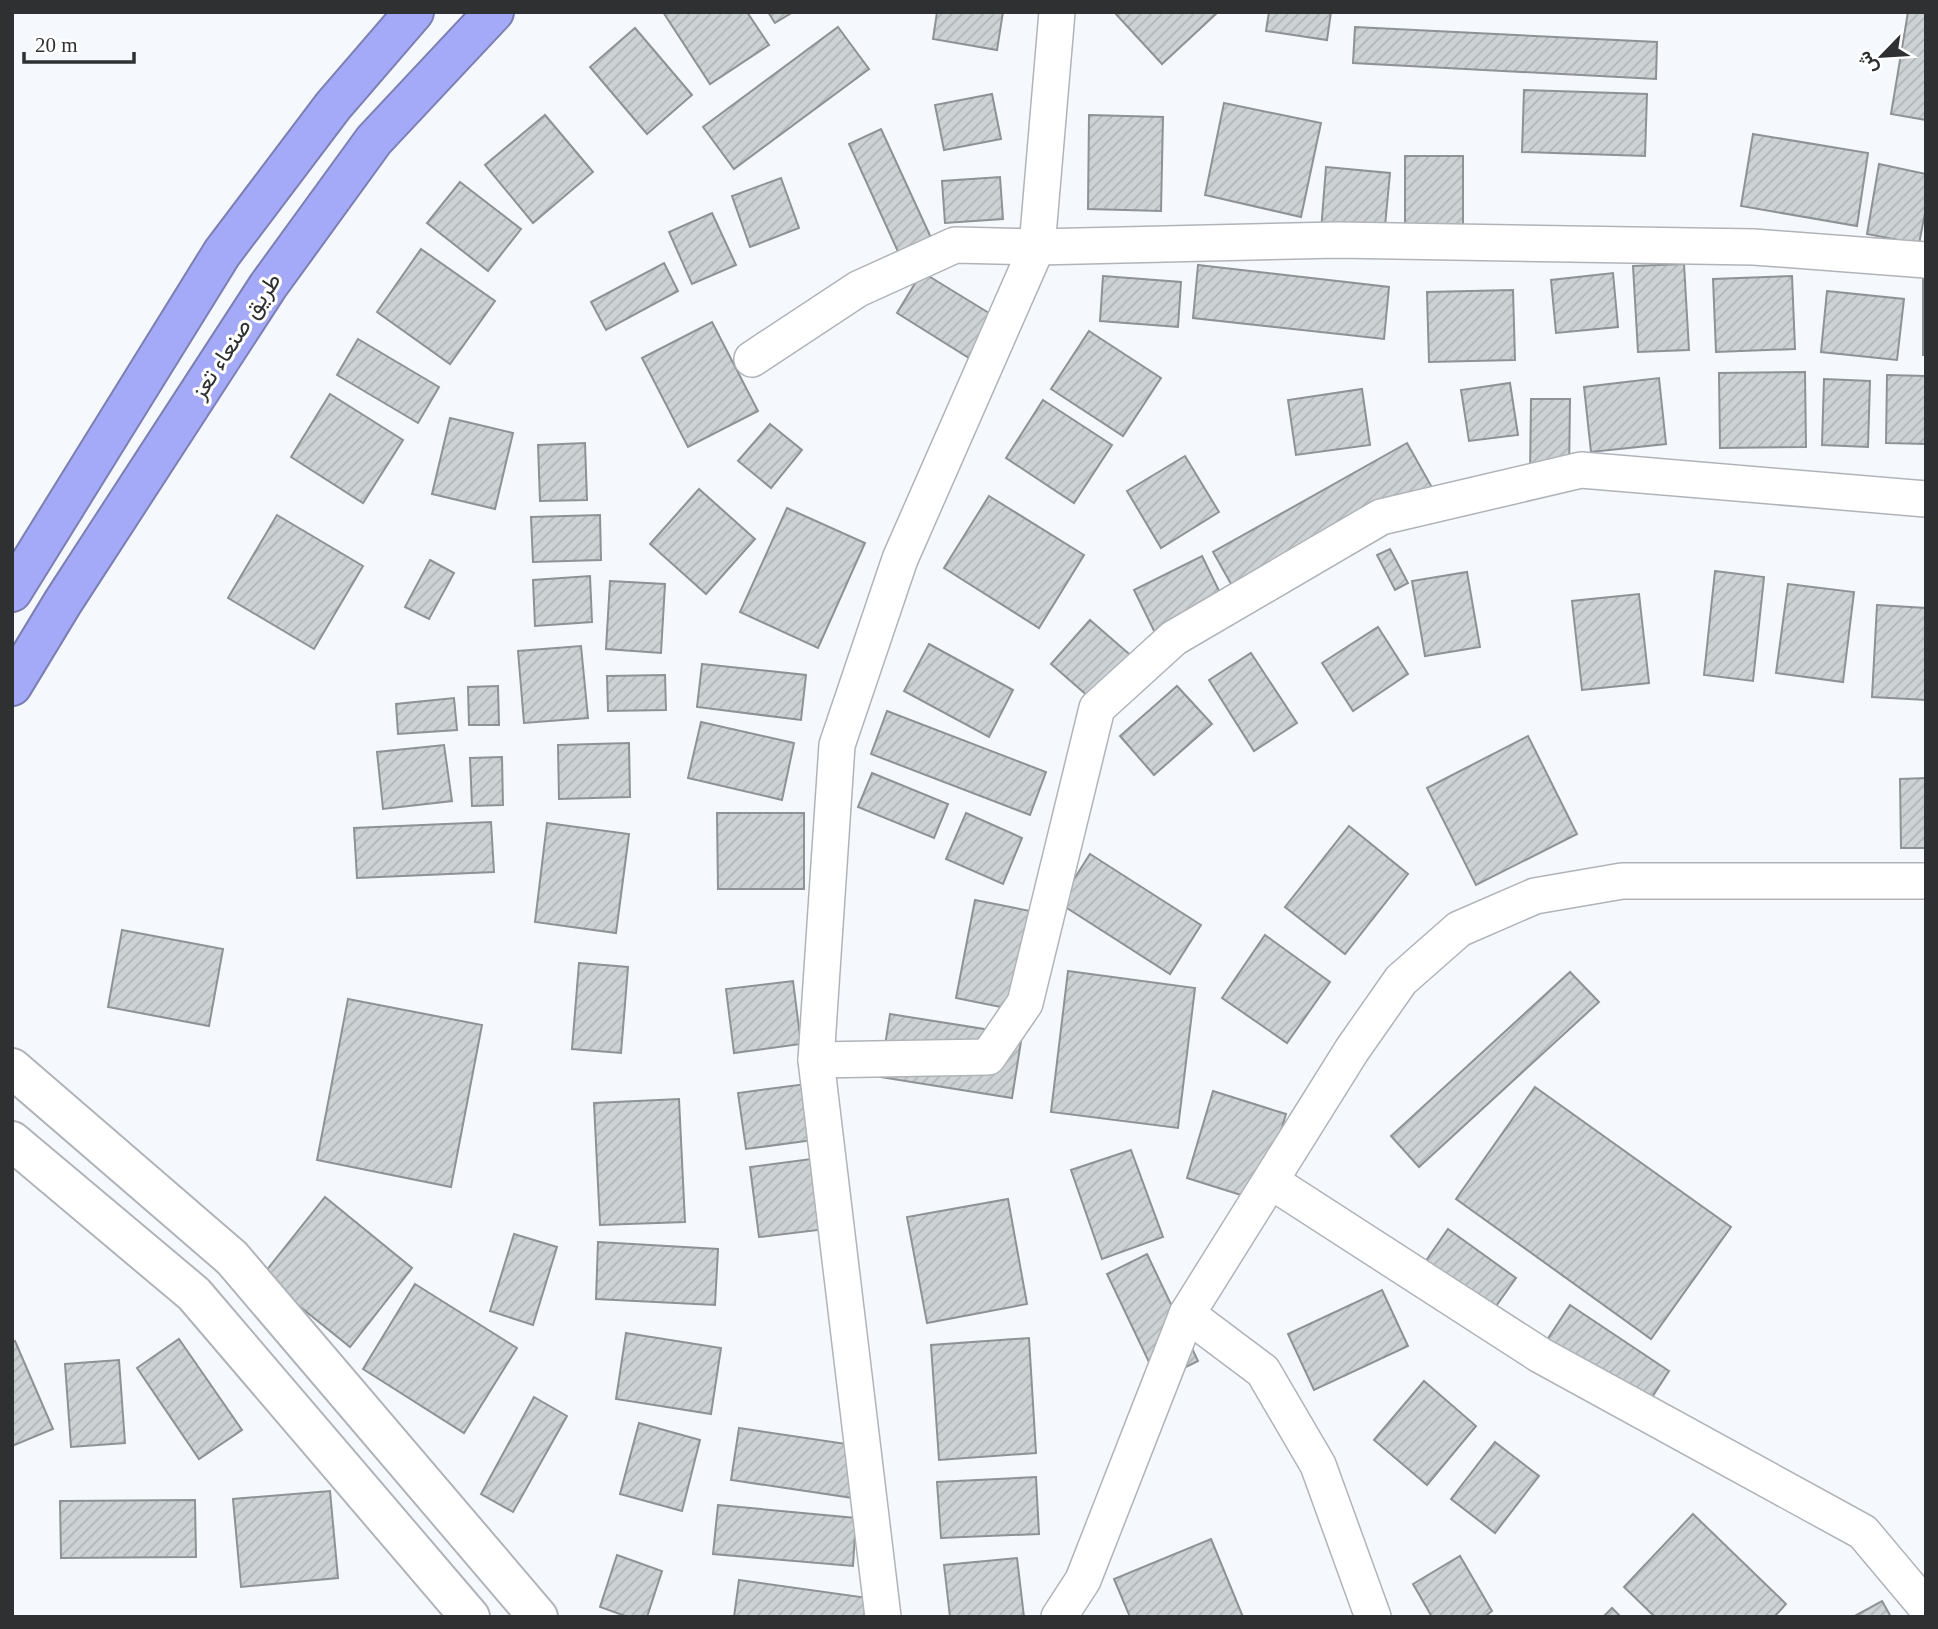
<svg xmlns="http://www.w3.org/2000/svg" width="1938" height="1629" viewBox="0 0 1938 1629" font-family="'Times New Roman',Vazirmatn,serif">
<defs>
<pattern id="building-hatch" width="6" height="6" patternUnits="userSpaceOnUse" patternTransform="scale(1.75)"><rect width="6" height="6" fill="#cdd3d5"/><path d="M-1 1l2-2M0 6l6-6M5 7l2-2" fill="none" stroke="#b0b5b7"/></pattern>
</defs>
<rect width="100%" height="100%" fill="#f5f9fe"/>
<g fill="url(#building-hatch)" stroke="#8d9395" stroke-width="2">
<polygon points="663,12 747,12 769,45 710,84"/>
<polygon points="768,12 793,12 775,23"/>
<polygon points="937,12 1003,12 997,50 933,39"/>
<polygon points="1114,12 1218,12 1162,64"/>
<polygon points="1269,12 1331,12 1327,40 1266,31"/>
<polygon points="1908,12 1926,12 1926,120 1891,114"/>
<polygon points="838,27 869,69 734,169 703,127"/>
<polygon points="1355,27 1657,42 1656,79 1353,63"/>
<polygon points="635,28 692,95 647,134 590,67"/>
<polygon points="1524,90 1647,94 1645,156 1522,152"/>
<polygon points="992,94 1001,139 944,150 935,105"/>
<polygon points="1224,103 1321,123 1301,217 1205,195"/>
<polygon points="545,115 593,172 533,223 485,165"/>
<polygon points="1089,115 1163,117 1161,211 1088,209"/>
<polygon points="881,129 933,242 900,256 849,144"/>
<polygon points="1753,134 1868,153 1857,226 1741,206"/>
<rect x="1405" y="156" width="58" height="73"/>
<polygon points="1879,164 1926,174 1926,208 1919,244 1867,234"/>
<polygon points="1326,167 1390,173 1384,237 1321,231"/>
<polygon points="1000,177 1003,219 945,223 942,181"/>
<polygon points="781,178 799,228 750,247 732,196"/>
<polygon points="460,182 521,229 488,271 427,223"/>
<polygon points="712,213 736,265 692,284 669,232"/>
<polygon points="421,249 495,301 450,364 377,312"/>
<polygon points="664,263 678,291 606,330 591,302"/>
<polygon points="1684,264 1689,350 1638,352 1633,266"/>
<polygon points="1198,265 1389,287 1384,339 1193,318"/>
<polygon points="922,272 1002,321 977,363 897,313"/>
<polygon points="1613,273 1618,327 1556,333 1551,280"/>
<rect x="1923" y="273" width="3" height="82"/>
<polygon points="1103,276 1181,282 1178,327 1100,321"/>
<polygon points="1792,276 1795,349 1716,352 1713,279"/>
<polygon points="1513,290 1515,360 1429,362 1427,292"/>
<polygon points="1827,291 1904,299 1897,360 1821,352"/>
<polygon points="712,322 758,411 688,447 642,358"/>
<polygon points="1089,331 1161,378 1123,436 1051,389"/>
<polygon points="358,339 439,387 418,423 337,375"/>
<polygon points="1805,372 1806,447 1720,448 1719,373"/>
<polygon points="1887,375 1926,376 1926,444 1886,443"/>
<polygon points="1659,378 1666,444 1591,452 1584,387"/>
<polygon points="1824,379 1870,381 1868,447 1822,445"/>
<polygon points="1510,383 1518,435 1469,441 1461,390"/>
<polygon points="1362,389 1370,445 1296,455 1288,400"/>
<polygon points="330,394 403,440 363,503 291,457"/>
<polygon points="1531,399 1570,399 1569,477 1530,476"/>
<polygon points="1043,400 1112,445 1074,503 1006,458"/>
<polygon points="450,418 513,433 495,509 432,494"/>
<polygon points="770,424 802,450 771,488 738,461"/>
<polygon points="585,443 587,500 540,501 538,445"/>
<polygon points="1407,443 1434,491 1240,600 1213,552"/>
<polygon points="1185,456 1219,512 1161,548 1127,491"/>
<polygon points="699,489 755,539 706,594 650,544"/>
<polygon points="989,496 1084,555 1039,628 944,568"/>
<polygon points="787,508 865,543 818,648 740,612"/>
<polygon points="277,515 363,566 314,649 228,598"/>
<polygon points="600,515 601,560 533,562 531,517"/>
<polygon points="1390,549 1408,583 1395,590 1377,555"/>
<polygon points="1202,556 1225,603 1157,637 1134,590"/>
<polygon points="430,560 454,573 429,619 405,607"/>
<polygon points="1715,571 1764,577 1753,681 1704,675"/>
<polygon points="1467,572 1480,647 1425,656 1412,581"/>
<polygon points="590,576 592,622 535,626 533,580"/>
<polygon points="610,581 665,584 661,653 606,649"/>
<polygon points="1788,584 1854,592 1843,682 1776,673"/>
<polygon points="1639,594 1649,683 1582,690 1572,601"/>
<polygon points="1877,605 1926,608 1926,700 1872,697"/>
<polygon points="1090,620 1135,659 1097,704 1051,664"/>
<polygon points="1378,627 1408,674 1353,711 1322,663"/>
<polygon points="929,644 1013,690 989,737 904,691"/>
<polygon points="581,646 588,718 524,723 518,651"/>
<polygon points="1251,653 1297,723 1254,751 1209,680"/>
<polygon points="702,664 806,675 801,720 697,707"/>
<polygon points="665,675 666,710 608,711 607,676"/>
<polygon points="498,686 499,725 469,725 468,687"/>
<polygon points="1177,686 1212,724 1154,775 1120,736"/>
<polygon points="454,698 457,730 398,734 396,704"/>
<polygon points="887,711 1046,772 1030,815 871,754"/>
<polygon points="701,722 794,743 782,800 688,778"/>
<polygon points="1528,736 1577,834 1476,885 1427,788"/>
<polygon points="629,743 630,797 559,799 558,745"/>
<polygon points="444,745 452,801 383,809 377,752"/>
<polygon points="502,757 503,805 472,806 470,758"/>
<polygon points="872,773 948,804 934,838 858,807"/>
<polygon points="1926,778 1926,848 1901,848 1900,779"/>
<polygon points="717,813 804,813 804,889 718,889"/>
<polygon points="966,813 1022,838 1003,884 946,859"/>
<polygon points="491,822 494,872 357,878 354,828"/>
<polygon points="547,823 629,834 616,933 535,922"/>
<polygon points="1349,826 1408,874 1345,954 1285,907"/>
<polygon points="1090,854 1201,925 1170,974 1059,903"/>
<polygon points="975,900 1040,913 1021,1011 956,998"/>
<polygon points="122,930 223,949 209,1026 108,1007"/>
<polygon points="1265,935 1330,982 1287,1043 1222,998"/>
<polygon points="579,963 628,967 621,1053 572,1049"/>
<polygon points="1068,971 1195,988 1178,1128 1051,1112"/>
<polygon points="1570,972 1599,1002 1419,1167 1391,1136"/>
<polygon points="793,981 801,1044 734,1053 726,989"/>
<polygon points="348,999 482,1025 451,1187 317,1160"/>
<polygon points="890,1014 1022,1035 1012,1098 880,1077"/>
<polygon points="806,1084 814,1140 746,1149 738,1093"/>
<polygon points="1535,1087 1731,1227 1651,1339 1456,1199"/>
<polygon points="1213,1091 1286,1114 1260,1201 1187,1178"/>
<polygon points="679,1099 685,1222 600,1225 594,1103"/>
<polygon points="1131,1150 1163,1237 1102,1259 1071,1170"/>
<polygon points="826,1157 835,1228 759,1237 750,1167"/>
<polygon points="325,1197 412,1268 350,1347 262,1276"/>
<polygon points="1008,1199 1027,1304 927,1323 907,1217"/>
<polygon points="1448,1229 1516,1278 1491,1313 1423,1265"/>
<polygon points="514,1234 557,1247 533,1325 490,1311"/>
<polygon points="598,1242 718,1249 715,1305 596,1299"/>
<polygon points="1147,1254 1198,1361 1158,1381 1107,1274"/>
<polygon points="415,1284 517,1348 464,1433 363,1369"/>
<polygon points="1382,1290 1408,1346 1314,1390 1288,1334"/>
<polygon points="1570,1305 1669,1371 1645,1408 1545,1343"/>
<polygon points="626,1333 721,1348 711,1414 616,1399"/>
<polygon points="1029,1338 1036,1453 939,1460 931,1345"/>
<polygon points="179,1339 242,1430 199,1459 137,1368"/>
<polygon points="15,1341 53,1429 12,1446 12,1342"/>
<polygon points="119,1360 125,1443 71,1447 65,1364"/>
<polygon points="1424,1381 1476,1426 1427,1485 1374,1440"/>
<polygon points="534,1397 567,1416 513,1512 481,1494"/>
<polygon points="639,1423 700,1440 682,1511 620,1494"/>
<polygon points="739,1428 860,1446 853,1498 731,1480"/>
<polygon points="1495,1442 1539,1476 1495,1533 1451,1499"/>
<polygon points="1036,1477 1039,1534 941,1538 937,1482"/>
<polygon points="330,1491 338,1578 241,1587 233,1499"/>
<polygon points="195,1500 196,1557 61,1558 60,1501"/>
<polygon points="718,1505 856,1518 853,1566 713,1554"/>
<polygon points="1693,1514 1786,1604 1774,1617 1655,1617 1624,1587"/>
<polygon points="1211,1539 1243,1617 1130,1617 1114,1579"/>
<polygon points="617,1555 662,1571 647,1617 628,1617 600,1607"/>
<polygon points="1460,1556 1492,1611 1484,1617 1432,1617 1413,1584"/>
<polygon points="1017,1558 1024,1617 950,1617 944,1565"/>
<polygon points="739,1580 875,1599 872,1617 734,1617"/>
<polygon points="1882,1601 1891,1617 1853,1617"/>
<polygon points="1612,1608 1621,1617 1603,1617"/>
</g>
<g fill="none" stroke-linecap="round" stroke-linejoin="round">
<g stroke="#b0b4b9" stroke-width="38">
<g id="street">
<polyline points="752,359 858,289 955,245 1037,247 1337,240 1754,247 1926,260"/>
<polyline points="816,1060 988,1057 1025,1003 1097,708 1174,638 1381,517 1581,470 1926,499"/>
<polyline points="1272,1182 1540,1355 1863,1532 1926,1607"/>
<polyline points="1187,1314 1263,1371 1318,1465 1373,1617"/>
<polyline points="883,1617 816,1060 837,745 900,559 1037,247 1057,12"/>
<polyline points="1059,1617 1083,1580 1187,1314 1352,1050 1401,980 1459,929 1535,896 1622,881 1926,881"/>
</g>
</g>
<g stroke="#b0b4b9" stroke-width="42">
<g id="secondary">
<polyline points="12,1068 232,1258 538,1617"/>
<polyline points="12,1141 194,1294 470,1617"/>
</g>
</g>
<g stroke="#7b7fb2" stroke-width="42">
<g id="highway">
<polyline points="12,592 222,253 333,106 414,12"/>
<polyline points="12,686 63,602 268,286 374,140 494,12"/>
</g>
</g>
<use href="#street" stroke="#fff" stroke-width="35"/>
<use href="#secondary" stroke="#fff" stroke-width="38"/>
<use href="#highway" stroke="#a5aaf8" stroke-width="38"/>
</g>
<g text-anchor="middle" dominant-baseline="central" stroke-width="6" stroke-linejoin="round" paint-order="stroke">
<g font-size="23" fill="#2e3031" stroke="#fff">
<text transform="translate(236 336) rotate(-57)">طريق صنعاء تعز</text>
</g>
</g>
<rect width="1938" height="1629" fill="none" stroke="#2e3031" stroke-width="28"/>
<g transform="translate(1882 56) rotate(245)" stroke="#ffffff" stroke-width="5" paint-order="stroke">
<path d="M0-5L12 26L0 18L-12 26Z" fill="#2e3031"/>
<text y="-10" font-size="19" font-weight="bold" text-anchor="middle" fill="#2e3031">ش</text>
</g>
<path d="M24 52v10h110v-10" fill="none" stroke="#2e3031" stroke-width="3.5"/>
<text x="35" y="52" font-size="21" fill="#2e3031" stroke="#ffffff" stroke-width="5" paint-order="stroke">20 m</text>
</svg>
